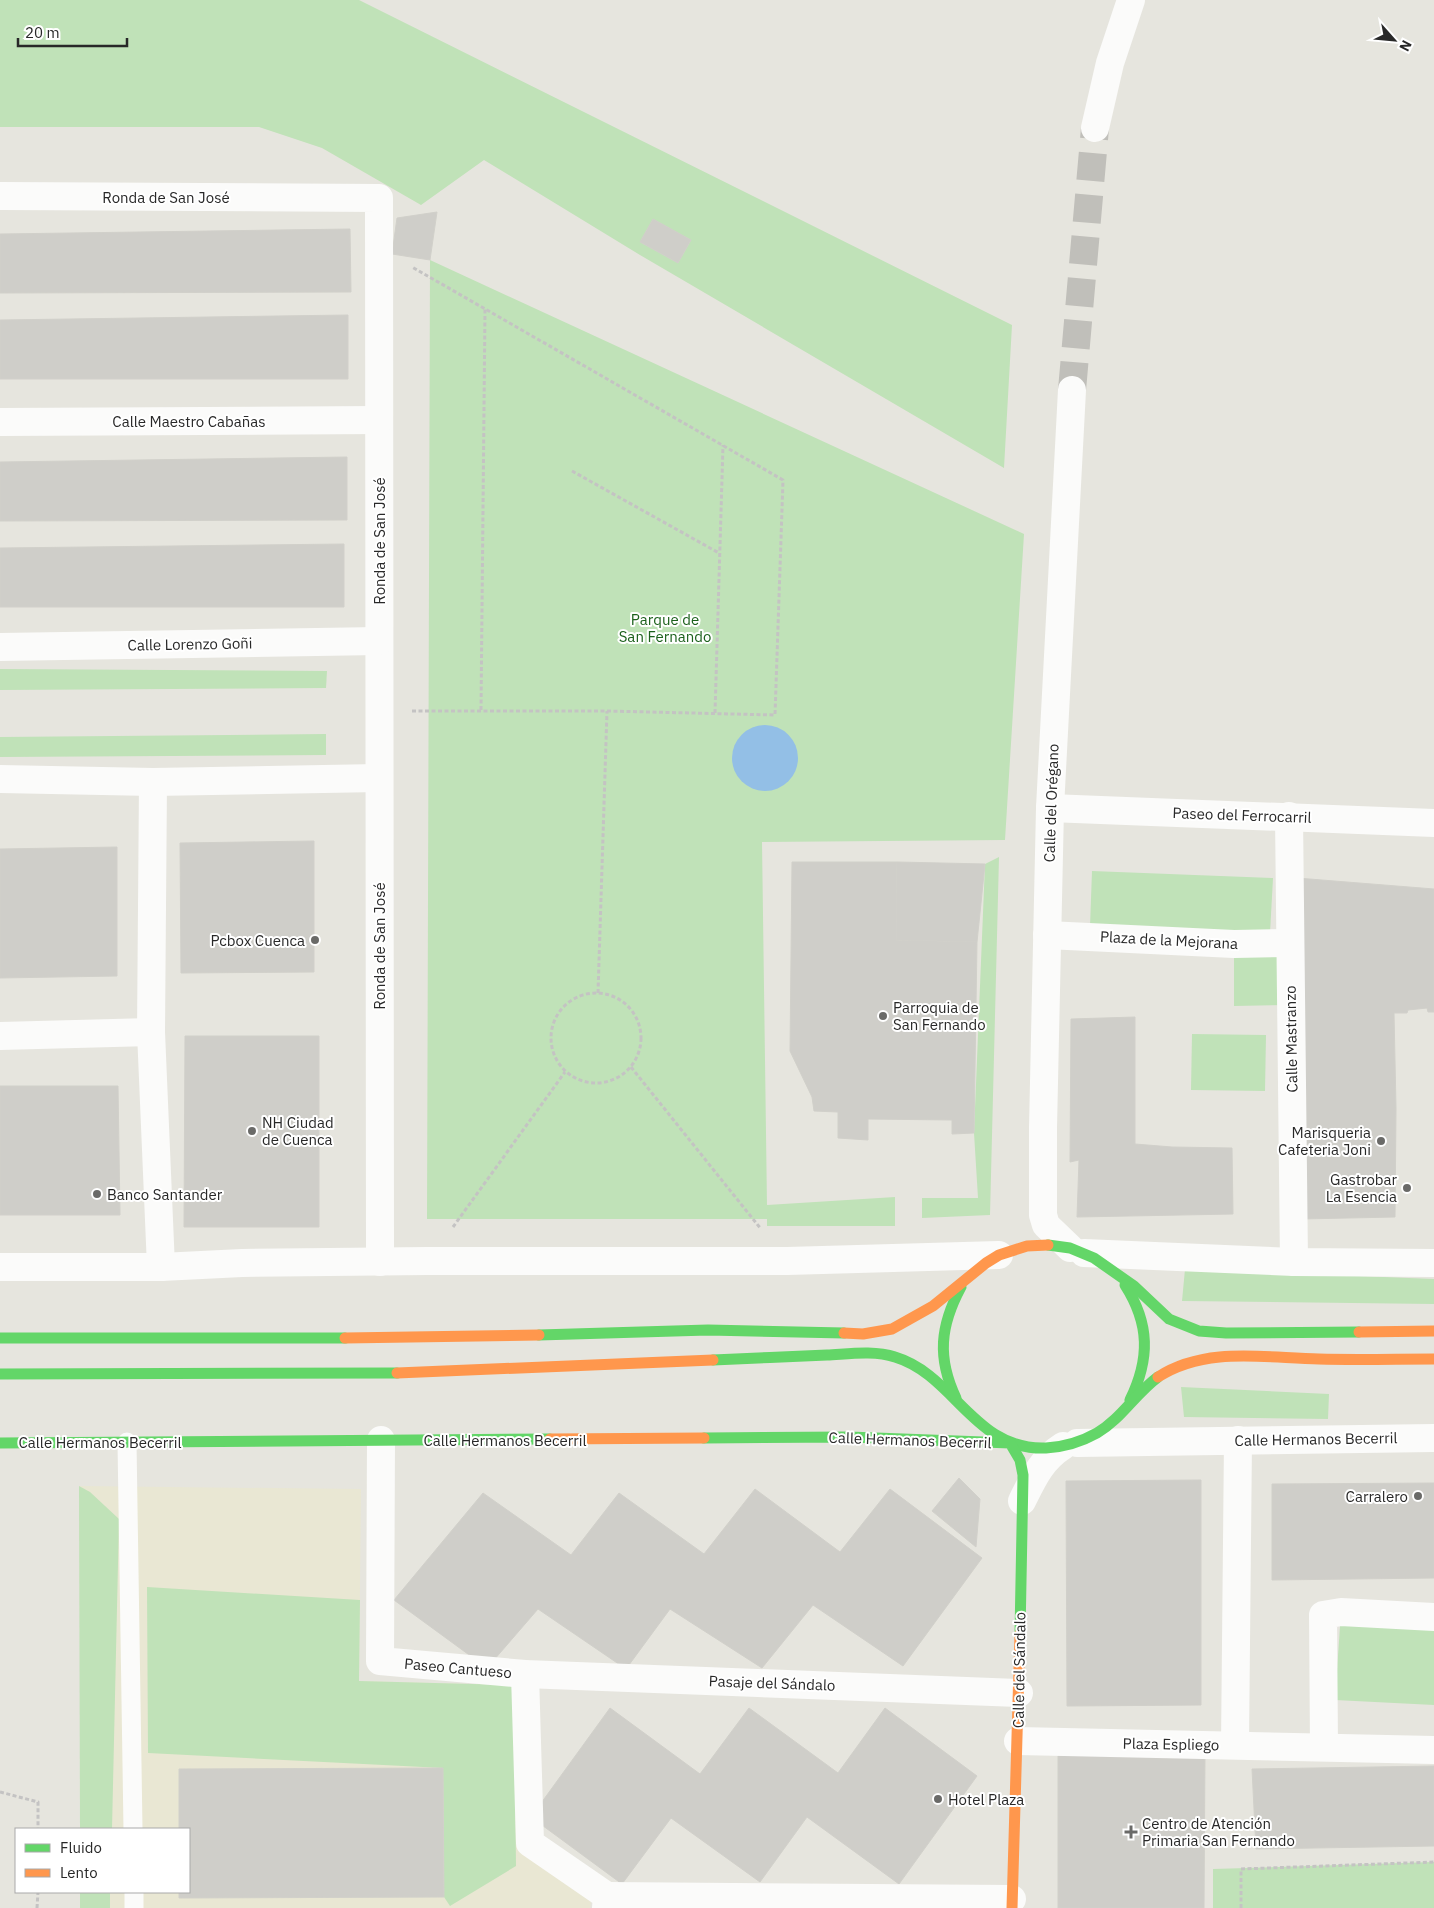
<svg xmlns="http://www.w3.org/2000/svg" width="1434" height="1908" viewBox="0 0 1434 1908" font-family="'IBM Plex Sans',sans-serif">
<rect width="100%" height="100%" fill="#e6e5de"/>
<polygon fill="#e9e7d3" points="79,1486 361,1489 359,1681 514,1685 518,1850 591,1901 590,1908 80,1908 80,1892 189,1892 189,1829 81,1829"/>
<g fill="#c0e2b8">
<polygon points="0,0 359,0 1012,325 1004,468 640,255 484,160 421,205 322,148 259,127 0,127"/>
<polygon points="430,260 1024,534 1005,840 762,842 767,1205 895,1197 895,1226 767,1226 767,1219 427,1219"/>
<polygon points="0,669 327,671 326,688 0,690"/>
<polygon points="326,734 326,755 0,757 0,737"/>
<polygon points="999,857 990,1215 922,1218 922,1198 978,1198 974,1133 985,864"/>
<polygon points="1092,871 1273,878 1270,933 1090,927"/>
<polygon points="1290,943 1291,1005 1234,1006 1234,944"/>
<polygon points="1192,1034 1266,1035 1265,1091 1191,1090"/>
<polygon points="1185,1269 1434,1279 1434,1304 1182,1301"/>
<polygon points="1181,1387 1329,1394 1328,1419 1184,1417"/>
<polygon points="79,1486 90,1492 119,1519 112,1829 80,1829"/>
<polygon points="147,1587 360,1600 359,1681 514,1685 516,1866 450,1906 444,1897 443,1768 148,1753"/>
<polygon points="1341,1612 1434,1617 1434,1705 1335,1700"/>
<polygon points="1434,1862 1434,1908 1213,1908 1213,1869"/>
<rect x="80" y="1892" width="30" height="16"/>
</g>
<circle fill="#93bfe6" cx="765" cy="758" r="33"/>
<g fill="#cfcec9" stroke="#d1d0ca">
<polygon points="437,212 430,260 392,254 397,218"/>
<polygon points="653,219 691,240 678,263 640,242"/>
<polygon points="350,229 351,292 0,293 0,234"/>
<polygon points="348,315 348,379 0,379 0,320"/>
<polygon points="347,457 347,520 0,521 0,462"/>
<polygon points="344,544 344,607 0,607 0,548"/>
<polygon points="314,841 314,972 181,973 180,843"/>
<polygon points="117,847 117,976 0,978 0,849"/>
<polygon points="792,862 897,862 896,940 977,942 974,1133 952,1134 952,1120 868,1119 868,1140 838,1138 838,1112 814,1111 812,1097 790,1051"/>
<polygon points="897,862 985,864 977,942 896,940"/>
<polygon points="1297,878 1434,889 1434,1012 1428,1012 1427,1008 1408,1010 1407,1013 1394,1013 1396,1108 1395,1217 1301,1219"/>
<polygon points="1135,1017 1135,1144 1172,1147 1232,1148 1233,1214 1077,1217 1079,1160 1070,1162 1071,1019"/>
<polygon points="185,1036 319,1036 319,1227 184,1227"/>
<polygon points="0,1086 118,1086 120,1215 0,1215"/>
<polygon points="959,1478 980,1499 976,1547 932,1511"/>
<polygon points="1201,1480 1201,1705 1067,1706 1066,1481"/>
<polygon points="1434,1483 1434,1578 1272,1580 1272,1484"/>
<polygon points="755,1489 840,1552 890,1489 982,1558 903,1666 813,1605 762,1668 670,1609 626,1669 538,1609 487,1668 394,1600 483,1493 571,1555 619,1493 704,1554"/>
<polygon points="610,1708 700,1774 749,1708 838,1773 885,1708 977,1776 899,1884 807,1817 760,1882 671,1818 622,1884 531,1817"/>
<polygon points="1205,1752 1204,1908 1058,1908 1058,1756"/>
<polygon points="1434,1766 1434,1846 1256,1849 1252,1769"/>
<polygon points="443,1768 444,1897 179,1898 179,1892 189,1892 189,1829 179,1829 179,1769"/>
</g>
<g fill="none" stroke-linecap="round" stroke-linejoin="round">
<polyline stroke="#c0bfba" stroke-width="28" stroke-dasharray="28 14" stroke-linecap="butt" points="1072,390 1095,128"/>
<g stroke="#c4c3c3" stroke-width="3" stroke-dasharray="4 2.5" stroke-linecap="butt">
<polyline points="572,471 719,553"/>
<polyline points="481,710 485,309"/>
<polyline points="412,711 607,711 775,715 783,480 412,267"/>
<polyline points="715,713 723,445"/>
<circle cx="596" cy="1038" r="45"/>
<polyline points="598,993 607,711"/>
<polyline points="631,1067 761,1229"/>
<polyline points="453,1227 565,1072"/>
<polyline points="0,1792 38,1802 38,1829"/>
<polyline points="37,1908 38,1892"/>
<polyline points="1241,1908 1241,1869 1434,1862"/>
</g>
<g stroke="#fbfbfa" stroke-width="19">
<polyline points="127,1442 133,1829"/>
<polyline points="134,1892 134,1908"/>
</g>
<g stroke="#fbfbfa" stroke-width="28">
<polyline points="1095,128 1110,63 1131,0"/>
<polyline points="0,196 379,198 380,1262"/>
<polyline points="0,422 379,420"/>
<polyline points="0,647 379,641"/>
<polyline points="0,779 153,782 379,778"/>
<polyline points="153,782 151,1032 161,1267"/>
<polyline points="1050,808 1434,823"/>
<polyline points="1289,816 1294,1262"/>
<polyline points="1047,935 1234,944 1290,943"/>
<polyline points="0,1036 151,1032"/>
<polyline points="1070,1248 1046,1225 1043,1215 1043,1128 1050,808 1072,390"/>
<polyline points="1084,1253 1294,1262 1434,1263"/>
<polyline points="0,1267 161,1267 242,1263 428,1261 787,1261 999,1255"/>
<polyline points="381,1440 380,1661 525,1674 1019,1693"/>
<polyline points="1077,1443 1434,1438"/>
<path d="M1022 1501C1033 1479 1041 1460 1063 1446"/>
<polyline points="525,1674 530,1843 607,1896 606,1908"/>
<polyline points="1018,1741 1434,1750"/>
<polyline points="1235,1745 1238,1440"/>
<polyline points="1324,1747 1323,1615 1341,1612 1434,1617"/>
<polyline points="607,1896 1012,1899"/>
</g>
<g stroke="#63d668" stroke-width="11">
<polyline points="1048,1245 1070,1248 1094,1258 1134,1286 1169,1319 1199,1331 1226,1333 1359,1332"/>
<path d="M1125 1285C1150 1324 1150 1359 1130 1400"/>
<polyline points="539,1335 708,1330 844,1333"/>
<polyline points="0,1338 345,1338"/>
<path d="M713 1360C751 1358 789 1357 827 1355 848 1354 874 1350 895 1357 955 1375 974 1451 1046 1448 1064 1447 1081 1442 1097 1433 1121 1419 1135 1394 1158 1377"/>
<polyline points="0,1374 397,1373"/>
<path d="M956 1398C937 1358 940 1326 961 1287"/>
<polyline points="704,1438 849,1437 1010,1443 1020,1460 1023,1475 1020,1634"/>
<polyline points="0,1443 550,1439"/>
</g>
<g stroke="#ff974d" stroke-width="11">
<polyline points="1359,1332 1434,1331"/>
<polyline points="844,1333 863,1334 892,1329 933,1306 986,1263 999,1255 1027,1246 1048,1245"/>
<polyline points="345,1338 539,1335"/>
<polyline points="397,1373 713,1360"/>
<path d="M1158 1377C1206 1346 1265 1358 1319 1359 1357 1360 1396 1359 1434 1359"/>
<polyline points="550,1439 704,1438"/>
<polyline points="1012,1908 1020,1634"/>
</g>
</g>
<g fill="#6a6a68" stroke="#fff" stroke-width="2">
<circle cx="315" cy="940" r="5"/>
<circle cx="883" cy="1016" r="5"/>
<circle cx="252" cy="1131" r="5"/>
<circle cx="1381" cy="1141" r="5"/>
<circle cx="1407" cy="1188" r="5"/>
<circle cx="97" cy="1194" r="5"/>
<circle cx="1418" cy="1496" r="5"/>
<circle cx="938" cy="1799" r="5"/>
<path d="M1128.5 1824.5h5v5h5v5h-5v5h-5v-5h-5v-5h5z"/>
</g>
<g text-anchor="middle" dominant-baseline="central" stroke-width="4" stroke-linejoin="round" paint-order="stroke">
<g font-size="15" fill="#282828" stroke="#fff">
<text x="166" y="197">Ronda de San José</text>
<text x="189" y="421">Calle Maestro Cabañas</text>
<text transform="translate(379 541) rotate(-90)">Ronda de San José</text>
<text transform="translate(190 644) rotate(-1)">Calle Lorenzo Goñi</text>
<text transform="translate(1051 803) rotate(-88)">Calle del Orégano</text>
<text transform="translate(1242 815) rotate(2)">Paseo del Ferrocarril</text>
<text transform="translate(1169 940) rotate(3)">Plaza de la Mejorana</text>
<text transform="translate(379 946) rotate(-90)">Ronda de San José</text>
<text transform="translate(1291 1039) rotate(-91)">Calle Mastranzo</text>
<text transform="translate(1316 1439) rotate(-1)">Calle Hermanos Becerril</text>
<text x="505" y="1440">Calle Hermanos Becerril</text>
<text transform="translate(910 1440) rotate(2)">Calle Hermanos Becerril</text>
<text x="100" y="1442">Calle Hermanos Becerril</text>
<text transform="translate(458 1668) rotate(5)">Paseo Cantueso</text>
<text transform="translate(1019 1670) rotate(-89)">Calle del Sándalo</text>
<text transform="translate(772 1683) rotate(2)">Pasaje del Sándalo</text>
<text transform="translate(1171 1744) rotate(1)">Plaza Espliego</text>
</g>
<g font-size="15" fill="#1c611c" stroke="#fff">
<text x="665" y="619">Parque de<tspan x="665" dy="17">San Fernando</tspan></text>
</g>
<g font-size="15" fill="#282828" stroke="#fff" text-anchor="start">
<text x="305" y="940" text-anchor="end">Pcbox Cuenca</text>
<text x="893" y="1007">Parroquia de<tspan x="893" dy="17">San Fernando</tspan></text>
<text x="262" y="1122">NH Ciudad<tspan x="262" dy="17">de Cuenca</tspan></text>
<text x="1371" y="1132" text-anchor="end">Marisqueria<tspan x="1371" dy="17">Cafeteria Joni</tspan></text>
<text x="1397" y="1179" text-anchor="end">Gastrobar<tspan x="1397" dy="17">La Esencia</tspan></text>
<text x="107" y="1194">Banco Santander</text>
<text x="1408" y="1496" text-anchor="end">Carralero</text>
<text x="948" y="1799">Hotel Plaza</text>
<text x="1142" y="1823">Centro de Atención<tspan x="1142" dy="17">Primaria San Fernando</tspan></text>
</g>
</g>
<rect x="15" y="1828" width="175" height="65" fill="#ffffff" stroke="#a9a9a9"/>
<rect x="25" y="1844" width="25" height="8" fill="#63d668" stroke="#a9a9a9"/>
<text x="60" y="1853" font-size="15" fill="#282828">Fluido</text>
<rect x="25" y="1869" width="25" height="8" fill="#ff974d" stroke="#a9a9a9"/>
<text x="60" y="1878" font-size="15" fill="#282828">Lento</text>
<g transform="translate(1394 40) rotate(117)" stroke="#ffffff" stroke-width="4" paint-order="stroke">
<path d="M0-4L9 19L0 12L-9 19Z" fill="#282828"/>
<text y="-8" font-size="14" font-weight="bold" text-anchor="middle" fill="#282828">N</text>
</g>
<path d="M18 38v8h109v-8" fill="none" stroke="#282828" stroke-width="2.5"/>
<text x="25" y="38" font-size="15" fill="#282828" stroke="#ffffff" stroke-width="4" paint-order="stroke">20 m</text>
</svg>
